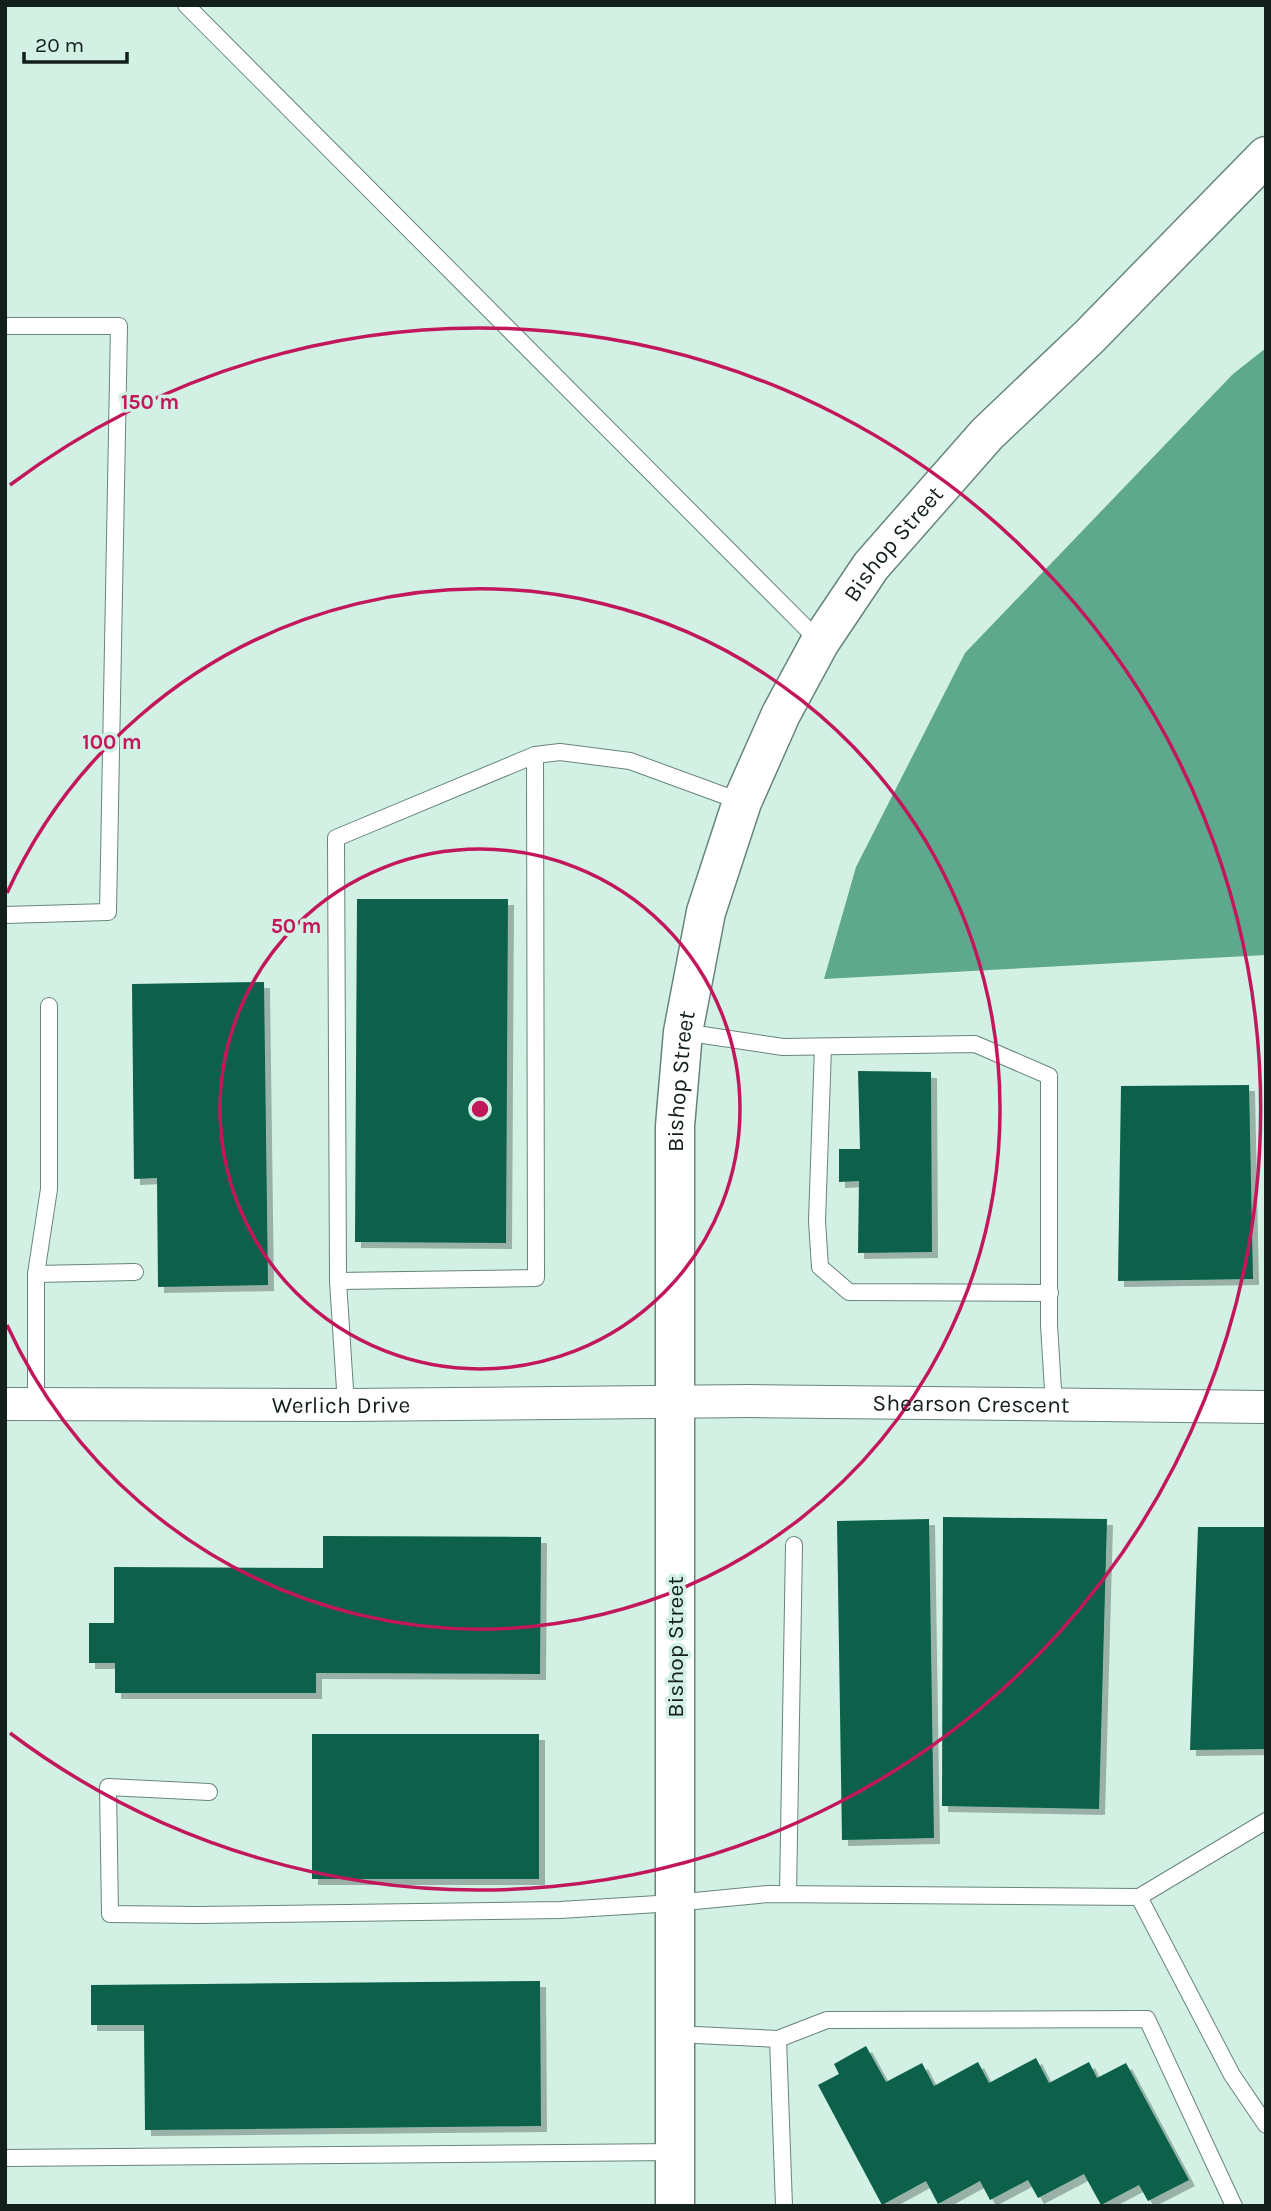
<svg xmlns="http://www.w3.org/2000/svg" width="1271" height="2211" viewBox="0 0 1271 2211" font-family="Karla,sans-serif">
<defs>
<filter id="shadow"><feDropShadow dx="6" dy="6" stdDeviation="0" flood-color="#0004"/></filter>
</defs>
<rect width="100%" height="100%" fill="#d2f1e4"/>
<polygon fill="#5ea88d" points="1266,348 1266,955 824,979 856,867 965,653 1233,374"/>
<g fill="#096048" filter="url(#shadow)">
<polygon points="357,899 508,899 506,1243 355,1242"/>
<polygon points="264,982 268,1285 158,1287 157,1178 134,1179 132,984"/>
<polygon points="858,1071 931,1072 932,1252 858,1253 859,1181 839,1182 839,1149 860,1149"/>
<polygon points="1249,1085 1253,1279 1118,1281 1121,1086"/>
<polygon points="943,1517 1107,1519 1099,1809 942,1806"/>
<polygon points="929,1519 934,1838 842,1840 837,1521"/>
<polygon points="1198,1527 1266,1527 1266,1749 1190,1750"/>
<polygon points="323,1536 541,1537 540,1674 316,1673 316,1693 115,1693 115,1663 89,1663 89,1623 114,1623 114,1567 323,1568"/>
<rect x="312" y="1734" width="227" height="145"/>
<polygon points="540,1981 541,2126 145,2130 144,2025 91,2025 91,1985"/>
<polygon points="866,2046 886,2082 922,2063 934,2086 978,2062 989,2083 1036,2058 1049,2083 1089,2062 1097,2078 1126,2063 1189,2180 1148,2201 1139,2185 1101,2205 1084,2174 1038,2198 1028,2180 990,2200 980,2181 938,2204 926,2181 882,2205 818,2085 839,2074 834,2064"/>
</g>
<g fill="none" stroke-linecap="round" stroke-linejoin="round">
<g stroke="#688579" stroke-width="18">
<g id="lane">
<polyline points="186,5 820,642"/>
<polyline points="5,326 119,326 108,912 5,915"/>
<polyline points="683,1032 783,1047 975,1044 1049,1076 1049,1325 1054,1406"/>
<polyline points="823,1047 817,1221 820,1267 849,1292 1050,1293"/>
<polyline points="36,1274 49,1189 49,1006"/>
<polyline points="338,1281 536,1278 535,755"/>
<polyline points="36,1404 36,1274 135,1272"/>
<polyline points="346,1405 338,1281 336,838 535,755 560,752 630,761 742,802"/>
<polyline points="209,1792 108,1787 110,1914 198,1915 560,1910 674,1903 768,1894 1139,1897 1232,2075 1266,2125"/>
<polyline points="788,1894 794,1545"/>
<polyline points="1139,1897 1266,1821"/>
<polyline points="675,2034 778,2039 827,2020 1147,2019 1234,2206"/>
<polyline points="778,2039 784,2206"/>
<polyline points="5,2158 676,2152"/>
</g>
</g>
<g stroke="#688579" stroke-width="34">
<g id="street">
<path id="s1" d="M5 1404 346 1405 750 1401 1266 1407"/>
</g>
</g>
<g stroke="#688579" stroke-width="41">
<g id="secondary">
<path id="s2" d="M675 2206V1126L683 1032 706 912 742 802 781 714 820 642 871 566 987 434 1090 336 1266 156"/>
</g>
</g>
<use href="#lane" stroke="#fff" stroke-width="16"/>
<use href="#street" stroke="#fff" stroke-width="32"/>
<use href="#secondary" stroke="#fff" stroke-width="38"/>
</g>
<g fill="none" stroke="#c2185b" stroke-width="3.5">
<circle cx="480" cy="1109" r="260"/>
<path d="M7 893A520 520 0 1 1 7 1325"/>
<path d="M10 485A781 781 0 1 1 10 1733"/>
</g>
<g text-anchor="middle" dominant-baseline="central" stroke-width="7" stroke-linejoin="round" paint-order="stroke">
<g font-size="23" fill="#131f1a" stroke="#d2f1e4">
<text stroke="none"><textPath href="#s2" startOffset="1713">Bishop Street</textPath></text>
<text stroke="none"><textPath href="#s2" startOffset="1125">Bishop Street</textPath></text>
<text stroke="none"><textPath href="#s1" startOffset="336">Werlich Drive</textPath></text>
<text stroke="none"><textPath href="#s1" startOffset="966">Shearson Crescent</textPath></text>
<text transform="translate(675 1647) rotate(-90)">Bishop Street</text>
</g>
</g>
<circle cx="480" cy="1109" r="10" fill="#c2185b" stroke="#d2f1e4" stroke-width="3.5"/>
<g font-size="21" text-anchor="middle" font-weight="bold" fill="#c2185b" stroke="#d2f1e4" stroke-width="7" stroke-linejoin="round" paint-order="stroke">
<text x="150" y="409">150 m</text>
<text x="112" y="749">100 m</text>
<text x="296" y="933">50 m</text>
</g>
<rect width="1271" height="2211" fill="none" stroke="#131f1a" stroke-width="14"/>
<path d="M24 52v10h103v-10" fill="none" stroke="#131f1a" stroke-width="3.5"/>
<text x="35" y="52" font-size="21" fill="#131f1a" stroke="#d2f1e4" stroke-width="5" paint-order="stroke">20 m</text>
</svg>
